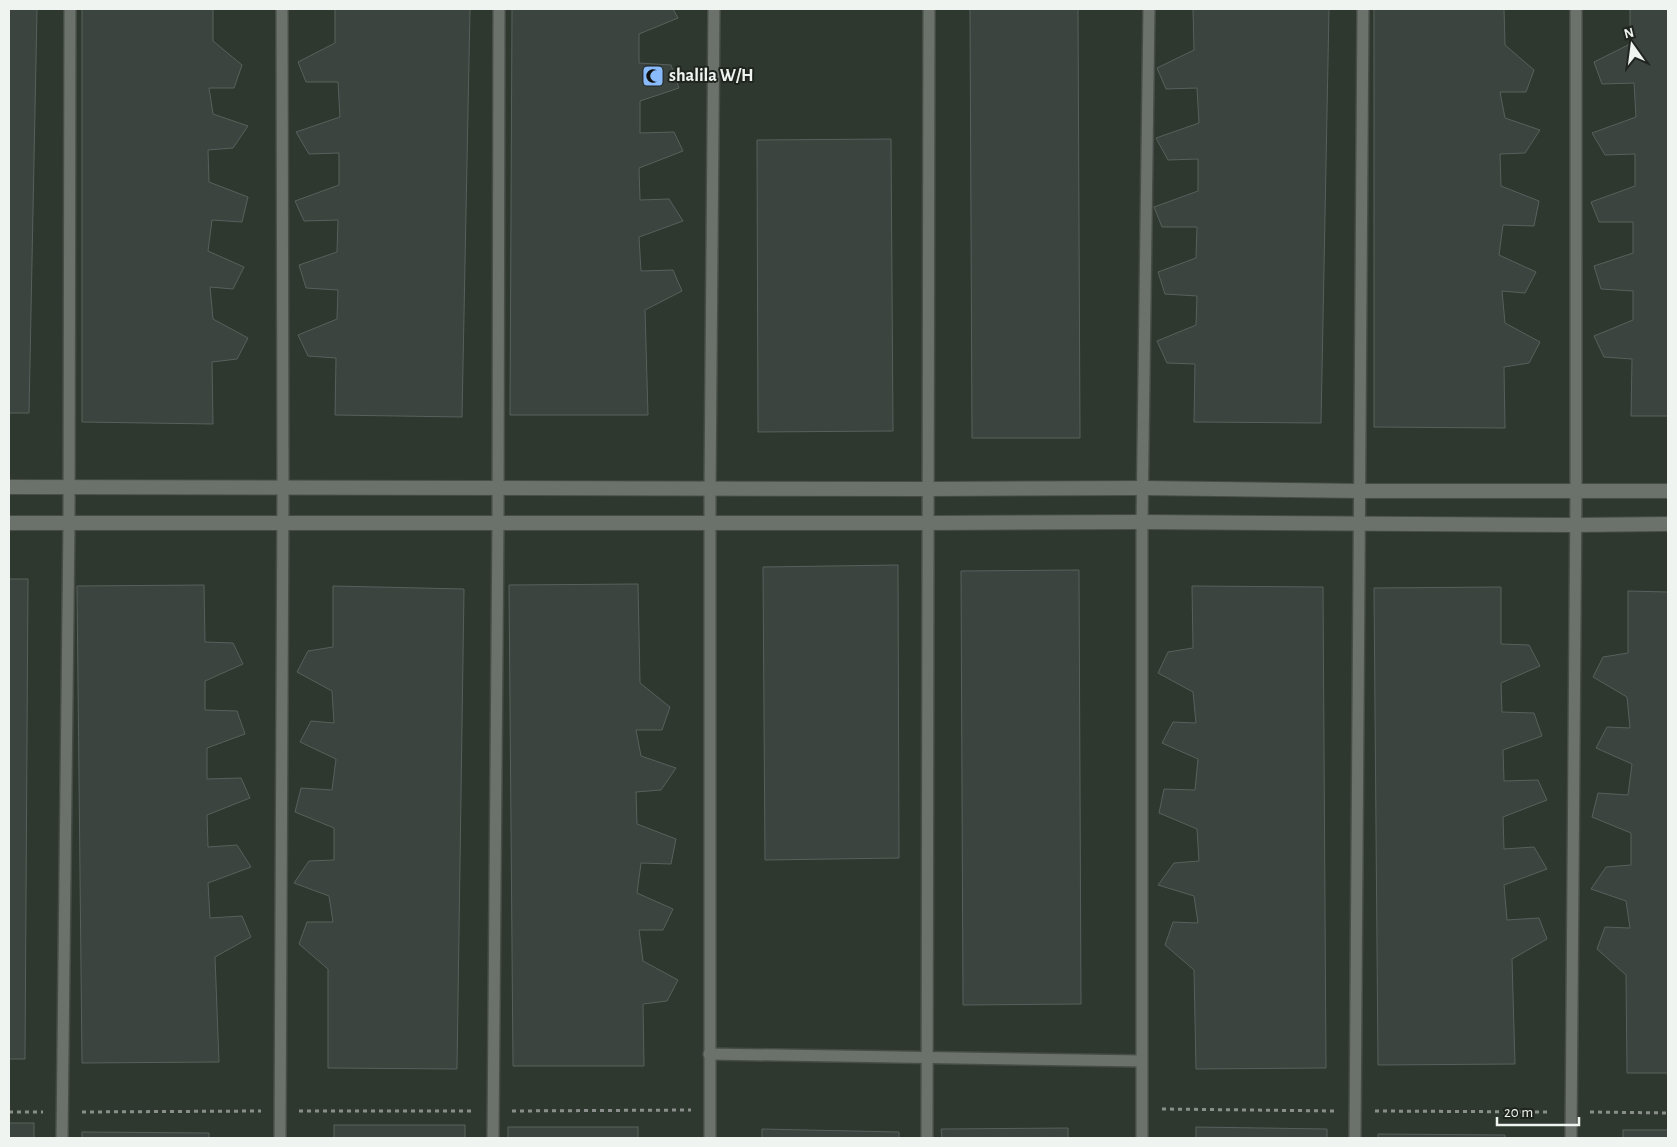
<svg xmlns="http://www.w3.org/2000/svg" width="1677" height="1147" viewBox="0 0 1677 1147" font-family="'Alegreya Sans',sans-serif">
<rect width="100%" height="100%" fill="#292f2a"/>
<rect fill="#2e382e" x="9" y="9" width="1659" height="1129"/>
<g fill="#3c4440" stroke="#58605d">
<polygon points="9,9 37,9 29,413 9,413"/>
<polygon points="82,9 213,9 213,41 242,65 234,88 209,88 213,114 248,126 233,148 208,150 209,182 248,197 242,222 212,220 208,251 244,267 233,289 210,287 213,319 248,338 237,359 212,362 213,424 82,422"/>
<polygon points="335,9 470,9 462,417 335,415 336,358 308,356 298,335 337,319 338,290 306,288 299,265 337,252 338,220 304,221 295,201 339,185 339,153 309,154 296,132 340,117 338,82 306,82 298,62 335,43"/>
<polygon points="512,9 673,9 678,18 639,34 639,63 671,65 679,88 640,101 640,133 674,132 683,151 639,168 640,200 669,199 683,221 639,237 641,271 673,270 682,291 645,310 648,415 510,415"/>
<polygon points="970,9 1078,9 1080,438 972,438"/>
<polygon points="1193,9 1329,9 1321,423 1194,422 1195,364 1167,363 1157,341 1196,325 1197,296 1165,294 1158,272 1196,258 1197,227 1162,227 1154,207 1198,191 1198,159 1168,160 1156,138 1199,123 1197,88 1166,89 1157,68 1194,50"/>
<polygon points="1374,9 1504,9 1505,45 1534,70 1526,92 1500,92 1505,118 1540,130 1525,153 1500,154 1501,186 1539,201 1534,226 1503,225 1499,255 1536,272 1525,293 1502,291 1505,323 1540,342 1529,363 1504,367 1505,428 1374,427"/>
<polygon points="1630,9 1668,9 1668,416 1631,416 1632,359 1604,357 1594,336 1633,320 1633,291 1601,289 1594,266 1633,253 1633,222 1599,222 1591,202 1635,186 1635,154 1605,155 1592,133 1636,117 1634,83 1602,84 1594,62 1630,44"/>
<polygon points="891,139 893,431 758,432 757,140"/>
<polygon points="898,565 899,858 765,860 763,567"/>
<polygon points="1079,570 1081,1004 963,1005 961,571"/>
<polygon points="9,579 28,579 25,1059 9,1059"/>
<polygon points="638,584 640,683 670,707 662,730 636,730 641,756 676,768 661,790 636,792 637,824 676,839 671,864 641,863 637,893 673,909 663,930 639,930 643,961 678,980 667,1001 643,1004 644,1066 513,1066 509,585"/>
<polygon points="204,585 205,642 233,643 243,664 205,681 205,710 237,711 245,734 207,748 207,779 241,778 250,798 207,815 208,847 237,845 251,867 208,883 210,918 242,916 251,937 215,957 219,1062 82,1063 77,586"/>
<polygon points="333,586 464,589 457,1069 328,1068 328,969 299,944 307,922 333,922 329,896 294,883 309,861 334,860 334,828 295,812 301,788 332,790 336,759 300,742 311,721 334,723 332,691 297,672 308,651 333,647"/>
<polygon points="1192,586 1323,587 1326,1068 1196,1069 1194,970 1165,945 1173,922 1198,923 1194,896 1158,885 1174,863 1199,861 1197,829 1159,813 1164,789 1195,790 1198,759 1162,743 1173,722 1196,723 1193,692 1158,673 1168,652 1193,648"/>
<polygon points="1501,587 1501,644 1529,645 1540,666 1501,683 1502,712 1534,713 1542,736 1503,750 1504,781 1538,780 1547,800 1503,817 1504,849 1534,847 1547,869 1504,885 1507,920 1539,918 1547,939 1512,959 1515,1064 1378,1065 1374,588"/>
<polygon points="1628,591 1668,592 1668,1073 1627,1073 1626,975 1597,949 1605,927 1630,928 1626,901 1591,889 1606,867 1631,865 1631,833 1592,817 1598,793 1628,795 1632,764 1596,748 1607,727 1630,728 1627,697 1593,677 1603,657 1628,653"/>
<rect x="9" y="1123" width="25" height="15"/>
<rect x="334" y="1125" width="131" height="13"/>
<rect x="508" y="1127" width="130" height="11"/>
<polygon points="1196,1127 1327,1129 1327,1138 1196,1138"/>
<polygon points="1068,1128 1068,1138 942,1138 941,1129"/>
<polygon points="762,1129 899,1132 899,1138 762,1138"/>
<rect x="1623" y="1130" width="45" height="8"/>
<polygon points="82,1132 209,1133 209,1138 82,1138"/>
<polygon points="1378,1134 1505,1135 1505,1138 1378,1138"/>
</g>
<g fill="none" stroke-linecap="round" stroke-linejoin="round">
<g stroke="#474c47" stroke-width="14">
<g id="service">
<polyline points="709,1054 1141,1061"/>
<polyline points="62,1138 69,523 70,9"/>
<polyline points="280,1138 283,488 282,9"/>
<polyline points="493,1138 498,523 499,9"/>
<polyline points="710,1138 710,489 714,9"/>
<polyline points="927,1138 929,9"/>
<polyline points="1142,1138 1142,522 1149,9"/>
<polyline points="1355,1138 1363,9"/>
<polyline points="1571,1138 1576,491 1576,9"/>
</g>
</g>
<g stroke="#474c47" stroke-width="16">
<g id="minor">
<polyline points="9,487 928,489 1143,488 1360,491 1668,491"/>
<polyline points="9,523 928,523 1142,522 1575,525 1668,524"/>
</g>
</g>
<g stroke="#898e8a" stroke-width="3" stroke-dasharray="4 4" stroke-linecap="butt">
<polyline points="1162,1109 1336,1111"/>
<polyline points="299,1111 473,1111"/>
<polyline points="512,1111 691,1110"/>
<polyline points="1375,1111 1551,1112"/>
<polyline points="9,1112 43,1112"/>
<polyline points="82,1112 261,1111"/>
<polyline points="1590,1112 1668,1113"/>
</g>
<use href="#service" stroke="#6b726c" stroke-width="11"/>
<use href="#minor" stroke="#6b726c" stroke-width="14"/>
</g>
<defs>
<g id="mosque-square" transform="scale(1.125)"><rect x="-9" y="-9" width="18" height="18" rx="4" fill="#88bafc" stroke="#202520"/><path d="M3.5-4.9A6 6 0 1 0 3.5 4.9A5 5 0 1 1 3.5-4.9Z" fill="#111"/></g>
</defs>
<g fill-rule="evenodd">
<use href="#mosque-square" x="653" y="76"/>
</g>
<g text-anchor="middle" dominant-baseline="central" stroke-width="4" stroke-linejoin="round" paint-order="stroke">
<g font-size="18" font-weight="bold" fill="#f0f4f0" stroke="#202520" text-anchor="start">
<text x="669" y="76">shalila W/H</text>
</g>
</g>
<rect width="1677" height="1147" fill="none" stroke="#f0f4f0" stroke-width="20"/>
<g transform="translate(1632 45) rotate(346)" stroke="#202520" stroke-width="4" paint-order="stroke">
<path d="M0-4L9 19L0 12L-9 19Z" fill="#f0f4f0"/>
<text y="-8" font-size="14" font-weight="bold" text-anchor="middle" fill="#f0f4f0">N</text>
</g>
<path d="M1497 1117v8h82v-8" fill="none" stroke="#f0f4f0" stroke-width="2.5"/>
<text x="1504" y="1117" font-size="15" fill="#f0f4f0" stroke="#202520" stroke-width="4" paint-order="stroke">20 m</text>
</svg>
